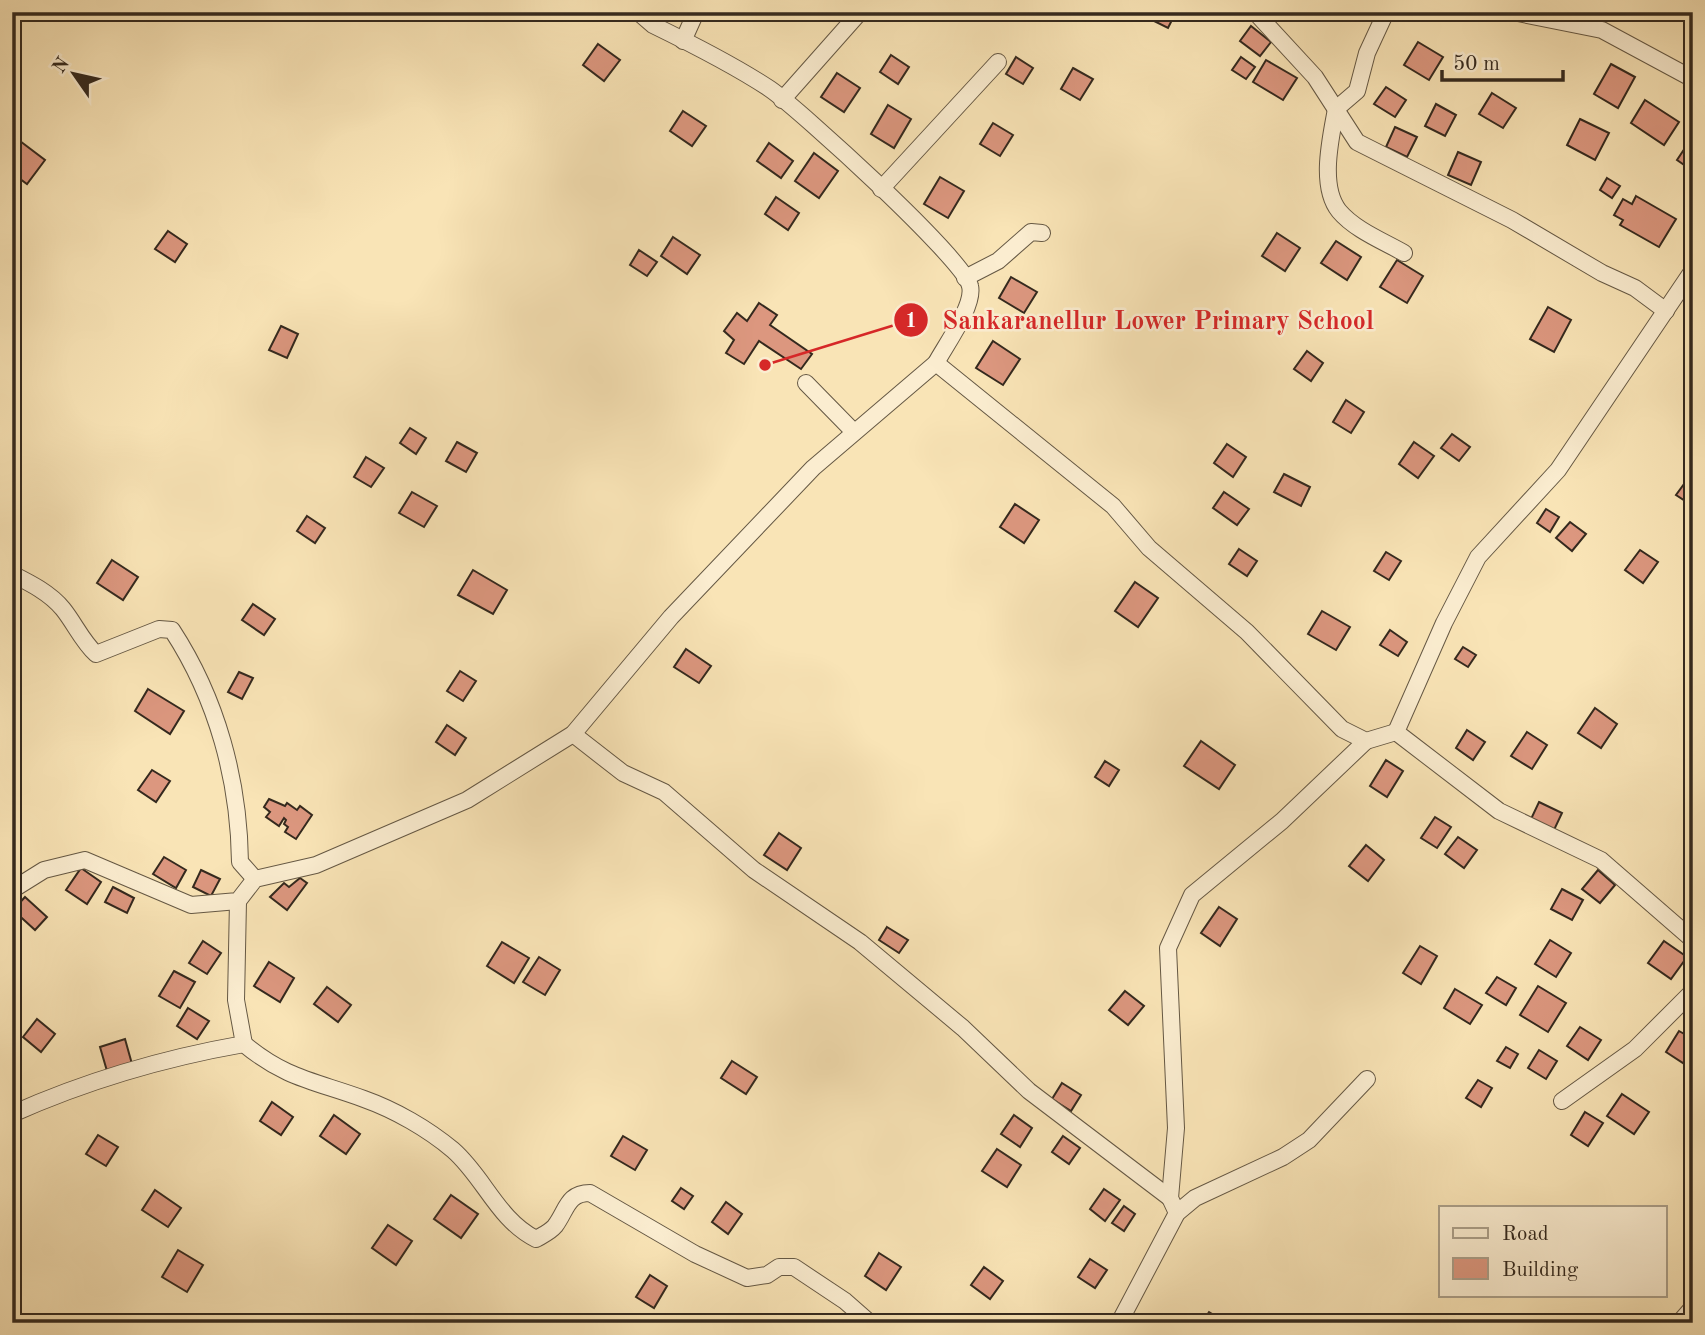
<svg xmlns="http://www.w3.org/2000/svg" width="1705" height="1335" viewBox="0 0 1705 1335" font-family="'Old Standard TT',serif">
<rect width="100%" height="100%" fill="#f9e4b6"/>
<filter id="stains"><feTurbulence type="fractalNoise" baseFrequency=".00286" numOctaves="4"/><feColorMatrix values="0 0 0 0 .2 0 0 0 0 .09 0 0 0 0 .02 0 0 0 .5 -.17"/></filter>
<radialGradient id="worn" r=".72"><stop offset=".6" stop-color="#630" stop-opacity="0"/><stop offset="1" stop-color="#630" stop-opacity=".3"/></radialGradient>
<g fill="#dc977f" stroke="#34291e" stroke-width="2">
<polygon points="1151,12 1176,12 1168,28 1148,18"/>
<polygon points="1251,26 1271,42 1260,56 1240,41"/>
<polygon points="1418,42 1443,57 1429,80 1404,65"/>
<polygon points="598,44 620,60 604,81 583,65"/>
<polygon points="891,55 909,67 898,84 880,72"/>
<polygon points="1016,57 1033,68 1023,84 1006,74"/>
<polygon points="1241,57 1255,67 1246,79 1232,70"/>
<polygon points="1266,60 1297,78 1283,100 1253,82"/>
<polygon points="1611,64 1635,77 1618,108 1594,94"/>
<polygon points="1073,68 1093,79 1080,100 1061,89"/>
<polygon points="837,73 860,88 844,112 821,97"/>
<polygon points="1386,87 1406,100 1395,117 1374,104"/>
<polygon points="1492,93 1516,108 1503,128 1479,114"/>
<polygon points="1645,100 1679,122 1664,145 1631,123"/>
<polygon points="1436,104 1456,115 1445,136 1425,126"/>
<polygon points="888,105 911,119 894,148 871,134"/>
<polygon points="683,111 706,126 692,146 670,131"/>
<polygon points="1580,119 1609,133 1595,160 1567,145"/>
<polygon points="993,123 1013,135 1000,156 980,144"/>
<polygon points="1395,127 1417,137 1407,157 1386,147"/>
<polygon points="1693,136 1693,171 1677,160"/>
<polygon points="16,138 45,160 27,184 12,173 12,143"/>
<polygon points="769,143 793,161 781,178 757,161"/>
<polygon points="1458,152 1481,162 1471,185 1448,175"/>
<polygon points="814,153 838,171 819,198 795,181"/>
<polygon points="940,177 964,191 948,218 924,204"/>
<polygon points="1607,178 1620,186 1612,198 1600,190"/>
<polygon points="1636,196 1676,219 1659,247 1620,225 1623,220 1614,215 1623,199 1632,204"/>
<polygon points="776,197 799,213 788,230 765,214"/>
<polygon points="168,231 187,244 175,262 155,249"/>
<polygon points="1277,233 1300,248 1285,271 1262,256"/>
<polygon points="673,237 700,255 687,274 661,256"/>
<polygon points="1336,241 1361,257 1347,280 1321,263"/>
<polygon points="639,250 657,262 647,276 630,265"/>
<polygon points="1397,260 1423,276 1407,303 1380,287"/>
<polygon points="1011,277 1037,292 1024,313 999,298"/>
<polygon points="759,303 777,315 770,325 812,354 801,369 759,341 744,364 726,353 734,340 724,331 737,313 747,321"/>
<polygon points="1548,307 1571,320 1554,352 1530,339"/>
<polygon points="281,326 298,334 287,358 269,350"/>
<polygon points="993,341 1020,359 1003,385 976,368"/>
<polygon points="1307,351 1323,363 1311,381 1294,369"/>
<polygon points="1346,400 1364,412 1351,433 1333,422"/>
<polygon points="410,428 426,438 416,454 400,443"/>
<polygon points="1452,434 1470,447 1459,461 1441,448"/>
<polygon points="457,442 477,453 466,472 446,461"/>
<polygon points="1414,442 1434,456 1418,478 1399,464"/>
<polygon points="1227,444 1246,457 1233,477 1214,463"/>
<polygon points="366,457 384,468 371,487 354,477"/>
<polygon points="1284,474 1310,487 1301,506 1274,492"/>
<polygon points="1684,484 1693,489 1690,504 1676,495"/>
<polygon points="412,492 437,506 424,527 399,513"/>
<polygon points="1224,492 1249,509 1237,525 1213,508"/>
<polygon points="1015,504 1039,520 1024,543 1000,527"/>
<polygon points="1546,509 1559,517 1550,532 1537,523"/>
<polygon points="307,516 325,528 315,543 297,531"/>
<polygon points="1570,522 1586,534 1572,551 1556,538"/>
<polygon points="1239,549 1257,561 1247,576 1229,564"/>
<polygon points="1640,550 1658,562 1643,583 1625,570"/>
<polygon points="1386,552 1401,561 1389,580 1374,571"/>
<polygon points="112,560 138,577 123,600 97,583"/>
<polygon points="473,570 507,590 493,614 458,595"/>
<polygon points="1135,582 1158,598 1138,627 1115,611"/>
<polygon points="253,604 275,619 264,635 242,620"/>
<polygon points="1322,611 1350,627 1336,650 1308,634"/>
<polygon points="1390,630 1407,642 1398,656 1380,645"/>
<polygon points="1463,647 1476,655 1468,667 1455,659"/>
<polygon points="686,649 711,666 699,683 674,667"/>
<polygon points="460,671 476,681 463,701 447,691"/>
<polygon points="239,672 253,678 242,699 228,692"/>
<polygon points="148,689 184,711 170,734 135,711"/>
<polygon points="1595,708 1617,724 1601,748 1578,733"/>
<polygon points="447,725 466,738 455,755 436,742"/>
<polygon points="1467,730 1485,742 1473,760 1456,748"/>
<polygon points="1527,732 1547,745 1532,769 1511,756"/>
<polygon points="1201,741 1235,765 1219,789 1184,766"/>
<polygon points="1386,760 1403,771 1387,797 1370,786"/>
<polygon points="1105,761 1119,770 1109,786 1095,777"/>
<polygon points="152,770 170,781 156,802 138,790"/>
<polygon points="269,799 285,806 287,803 297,810 300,806 312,815 296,839 285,832 288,827 284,824 286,820 284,818 279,826 266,817 270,812 264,807"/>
<polygon points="1539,802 1562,813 1554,830 1531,819"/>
<polygon points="1435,817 1451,827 1437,848 1421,838"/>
<polygon points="779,833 801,848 787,870 764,855"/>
<polygon points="1458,837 1477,850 1464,868 1445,854"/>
<polygon points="1366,845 1384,860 1368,881 1349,866"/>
<polygon points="164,857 186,870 176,888 153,874"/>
<polygon points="81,868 101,882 87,904 66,890"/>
<polygon points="201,870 220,879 211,896 193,887"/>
<polygon points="1598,870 1615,885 1600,903 1582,889"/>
<polygon points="300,878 307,883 287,910 270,897 284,883 289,887"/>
<polygon points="113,887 134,898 127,913 105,902"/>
<polygon points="1562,889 1583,900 1572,920 1551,909"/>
<polygon points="25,897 47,917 35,930 13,910"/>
<polygon points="1219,907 1237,919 1220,946 1201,933"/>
<polygon points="887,927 908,940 899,953 879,940"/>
<polygon points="1550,940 1571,953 1556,977 1535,964"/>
<polygon points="203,941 221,953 207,974 189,963"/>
<polygon points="1664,941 1687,957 1671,979 1648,963"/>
<polygon points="502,942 529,958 514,983 487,966"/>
<polygon points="1420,946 1437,956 1421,984 1403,973"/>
<polygon points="539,957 560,970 545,995 523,982"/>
<polygon points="269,962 294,978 280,1002 254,986"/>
<polygon points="174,971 195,982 180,1008 159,996"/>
<polygon points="1497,977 1516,988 1506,1005 1486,993"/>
<polygon points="1538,986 1566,1003 1548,1032 1520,1015"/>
<polygon points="327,987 351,1005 338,1022 314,1004"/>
<polygon points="1455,989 1482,1005 1470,1024 1444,1008"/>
<polygon points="1125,991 1144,1006 1128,1025 1109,1010"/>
<polygon points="188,1008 209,1021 197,1039 177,1026"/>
<polygon points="37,1019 55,1034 41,1052 23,1037"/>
<polygon points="1580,1027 1601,1040 1588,1060 1567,1046"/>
<polygon points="1679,1031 1693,1039 1693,1048 1683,1063 1666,1052"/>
<polygon points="125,1039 132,1064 107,1071 100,1047"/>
<polygon points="1506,1047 1518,1054 1510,1068 1497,1061"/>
<polygon points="1539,1050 1557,1061 1546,1079 1528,1068"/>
<polygon points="732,1061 757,1077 746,1094 721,1078"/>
<polygon points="1478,1080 1492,1088 1481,1107 1466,1098"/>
<polygon points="1062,1083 1081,1095 1071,1111 1052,1099"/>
<polygon points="1622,1094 1649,1112 1634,1134 1607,1116"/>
<polygon points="272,1102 293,1117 281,1135 260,1121"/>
<polygon points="1585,1112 1603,1123 1588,1146 1571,1135"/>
<polygon points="334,1115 360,1134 346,1154 320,1136"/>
<polygon points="1014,1115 1032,1128 1020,1147 1001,1134"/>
<polygon points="98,1135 118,1147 106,1166 86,1154"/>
<polygon points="623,1136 647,1150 635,1170 611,1156"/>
<polygon points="1063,1136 1080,1148 1069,1164 1052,1152"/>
<polygon points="997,1149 1021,1165 1007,1187 982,1171"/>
<polygon points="681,1188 693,1196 684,1209 672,1201"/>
<polygon points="1104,1189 1120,1200 1105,1221 1090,1209"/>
<polygon points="155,1190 181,1208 168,1227 142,1210"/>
<polygon points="451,1195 478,1214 461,1238 434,1219"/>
<polygon points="726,1202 742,1214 728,1234 712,1222"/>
<polygon points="1124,1206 1135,1214 1124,1231 1112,1223"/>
<polygon points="388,1225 412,1241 396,1265 372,1248"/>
<polygon points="178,1250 203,1265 187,1292 162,1277"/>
<polygon points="879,1253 901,1267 886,1290 865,1276"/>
<polygon points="1090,1259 1107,1270 1095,1288 1078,1277"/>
<polygon points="984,1267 1003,1281 990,1299 971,1285"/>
<polygon points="650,1275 667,1286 654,1308 636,1297"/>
<polygon points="1209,1312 1227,1323 1202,1323"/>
</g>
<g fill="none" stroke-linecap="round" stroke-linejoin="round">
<g stroke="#655844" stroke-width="18">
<g id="street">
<path d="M638 12 653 25C692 44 734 65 770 89 799 109 964 259 970 286 975 305 945 346 936 363"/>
<polyline points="1255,12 1315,77 1357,142 1512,220 1602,273 1635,288 1666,311"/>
<path d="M1386 12 1367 53 1357 91 1336 109C1331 137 1319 186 1339 211 1355 230 1383 241 1404 253"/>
<polyline points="1513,12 1602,30 1693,79"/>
<polyline points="683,41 696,12"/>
<polyline points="782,100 860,12"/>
<polyline points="881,189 998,62"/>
<polyline points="1693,270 1558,470 1478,557 1444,623 1396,732 1499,811 1601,860 1693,940"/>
<polyline points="965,278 998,261 1031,232 1042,233"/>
<polyline points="806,383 854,432"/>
<path d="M12 574C30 583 50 593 63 609 75 624 82 641 96 654L159 629 172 630C217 699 239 780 240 862L255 879"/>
<polyline points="573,734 623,773 664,792 754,870 860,942 963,1028 1029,1091 1170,1198"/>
<polyline points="12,890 44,870 85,860 191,905 238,901 255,879 316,865 467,800 573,734 671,617 813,468 936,363 1113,506 1149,548 1247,632 1342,729 1366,741 1396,732"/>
<path d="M244 1044C286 1079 315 1081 364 1099 395 1110 428 1129 453 1150 484 1177 498 1220 536 1239 543 1235 550 1232 555 1226 567 1210 567 1193 590 1193L695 1254 747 1278 767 1275 779 1267H794L845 1301 870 1323"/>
<polyline points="1562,1101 1635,1049 1693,991"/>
<path d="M12 1114C86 1081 164 1058 244 1044L236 1000 238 901"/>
<polyline points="1177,1213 1170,1198 1176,1128 1168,948 1192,895 1282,821 1366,741"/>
<polyline points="1119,1323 1177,1213 1195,1198 1283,1157 1309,1140 1367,1079"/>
<polyline points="1679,1323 1693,1307"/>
</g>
</g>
<use href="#street" stroke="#fbedd0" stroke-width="16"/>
</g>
<path fill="none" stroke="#d62828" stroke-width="2.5" d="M765 365L911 320"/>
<g fill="#d62828" stroke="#fbedd0" stroke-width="2.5">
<circle cx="765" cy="365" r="7"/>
<circle cx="911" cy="320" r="18"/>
</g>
<g font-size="21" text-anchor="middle" font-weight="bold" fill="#fff">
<text x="911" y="327">1</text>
</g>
<g font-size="26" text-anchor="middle" font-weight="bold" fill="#d62828" stroke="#fbedd0" stroke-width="5" stroke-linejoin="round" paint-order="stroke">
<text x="1158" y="329">Sankaranellur Lower Primary School</text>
</g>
<rect width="1705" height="1335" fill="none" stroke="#f9e4b6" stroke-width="42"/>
<rect x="14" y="14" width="1677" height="1307" fill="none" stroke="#34291e" stroke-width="3.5"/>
<rect x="21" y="21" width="1663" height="1293" fill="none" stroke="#34291e" stroke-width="2"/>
<rect x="1439" y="1206" width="228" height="91" fill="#fbedd0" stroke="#ab9f89" stroke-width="2"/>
<rect x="1453" y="1228" width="35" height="10" fill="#fbedd0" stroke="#ab9f89" stroke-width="2"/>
<text x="1502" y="1240" font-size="21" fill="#34291e">Road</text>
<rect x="1453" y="1258" width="35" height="21" fill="#dc977f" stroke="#ab9f89" stroke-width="2"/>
<text x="1502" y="1276" font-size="21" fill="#34291e">Building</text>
<g transform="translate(74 74) rotate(304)" stroke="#fbedd0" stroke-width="5" paint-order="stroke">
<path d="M0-5L12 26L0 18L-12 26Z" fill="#34291e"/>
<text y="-10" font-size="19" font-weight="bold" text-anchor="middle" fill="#34291e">N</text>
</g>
<path d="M1442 70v10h121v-10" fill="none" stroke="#34291e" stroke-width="3.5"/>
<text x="1453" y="70" font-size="21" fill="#34291e" stroke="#fbedd0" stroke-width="5" paint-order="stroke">50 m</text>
<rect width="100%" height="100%" filter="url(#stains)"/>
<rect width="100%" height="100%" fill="url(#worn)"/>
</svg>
